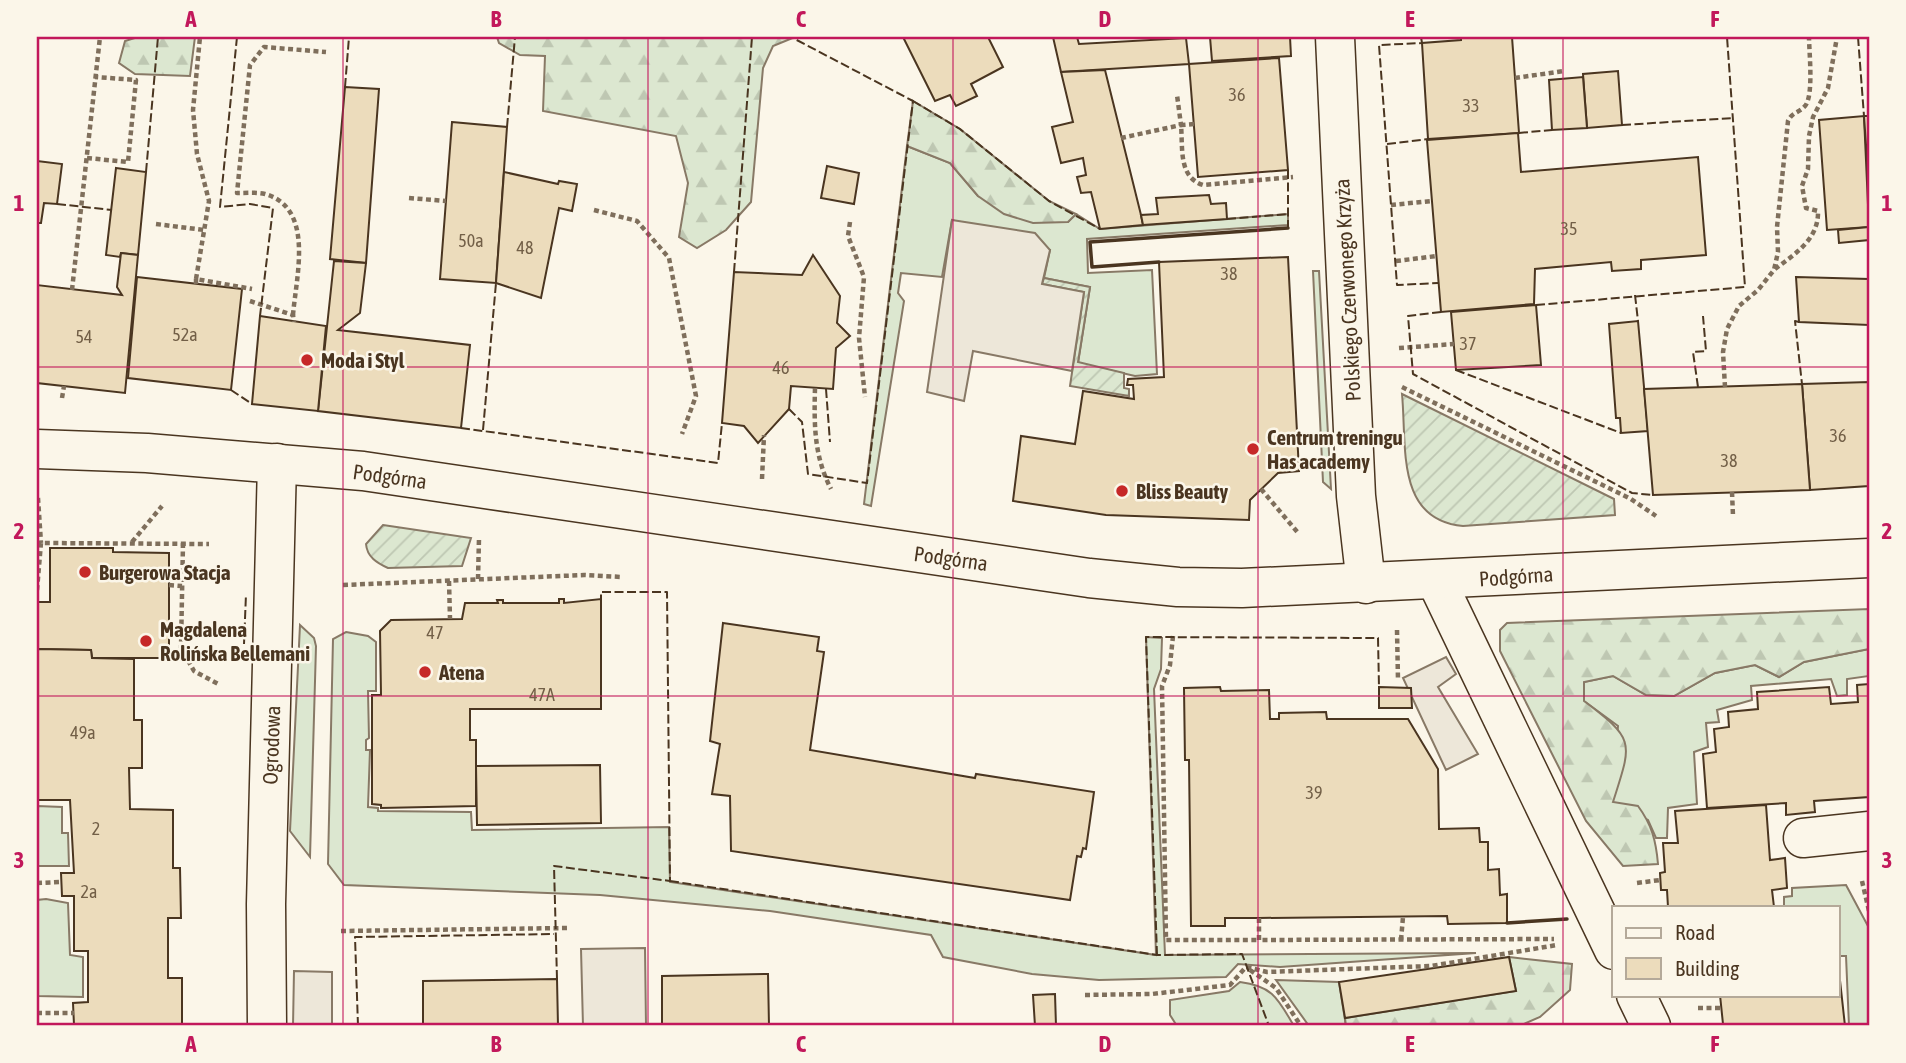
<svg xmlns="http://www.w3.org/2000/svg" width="1906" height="1063" viewBox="0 0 1906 1063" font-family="'Asap Condensed',sans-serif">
<defs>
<pattern id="forest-firs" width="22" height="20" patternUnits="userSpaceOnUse" patternTransform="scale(1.75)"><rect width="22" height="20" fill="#dce7d0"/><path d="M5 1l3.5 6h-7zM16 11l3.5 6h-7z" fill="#bec7b2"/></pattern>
<pattern id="garden-furrows" width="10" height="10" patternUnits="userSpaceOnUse" patternTransform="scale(1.75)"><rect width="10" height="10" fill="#dce7d0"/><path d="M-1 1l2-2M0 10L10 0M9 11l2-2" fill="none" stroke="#bec7b2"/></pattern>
</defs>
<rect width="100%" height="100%" fill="#fbf6e9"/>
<g fill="#dce7d0" stroke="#887966" stroke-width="2">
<polygon points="907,146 950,163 978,196 1068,222 1076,214 1100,229 1288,214 1288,225 1087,239 1088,273 1152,270 1157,374 1135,376 1078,363 1090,287 1044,278 1050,250 952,220 942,277 901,273 898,293 904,301 871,506 864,504"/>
<polygon points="1313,271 1319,271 1331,489 1323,482"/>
<polygon points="300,625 314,638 316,646 310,857 290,831"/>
<polygon points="346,632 368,636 376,642 376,691 368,691 369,738 366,740 366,750 370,750 368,807 378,808 378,811 471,812 472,830 669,827 670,882 1156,955 1146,637 1162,638 1161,669 1154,689 1165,955 1476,953 1280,967 1238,964 1226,977 1099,980 1032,974 943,957 931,935 770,911 600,895 344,885 328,864 333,639"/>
<polygon points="1869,649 1869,676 1847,679 1847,695 1837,696 1831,679 1751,686 1752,700 1717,710 1719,722 1706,723 1708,747 1694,752 1697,804 1668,808 1667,838 1656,838 1648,820 1612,802 1618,726 1584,701 1584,682 1613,676 1646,695 1674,696 1715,673 1755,665 1779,677 1804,662"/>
<polygon points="37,806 62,807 62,833 68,833 69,866 37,866"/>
<polygon points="1846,885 1869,928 1869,1026 1849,1026 1846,956 1838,956 1838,907 1784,907 1784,897 1792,896 1792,888"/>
<polygon points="46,899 68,903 70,955 83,957 83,997 37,996 37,900"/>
<polygon points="1276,980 1339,982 1346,1026 1309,1026"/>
<path d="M1240 982C1273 986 1278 999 1294 1026H1177L1170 1015V1000L1229 991Z"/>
</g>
<g fill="url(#forest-firs)" stroke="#887966" stroke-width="2">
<polygon points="138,37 195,37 190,76 135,74 119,63 125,41"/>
<polygon points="497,37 795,37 773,46 763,68 751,202 726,230 697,248 679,237 688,183 676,136 543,111 545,56 520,55 499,43"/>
<polygon points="913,101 960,129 1049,201 1076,214 1068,222 1033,223 1004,214 978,196 950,163 907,146"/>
<path d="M1869 609V649L1804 662 1779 677 1755 665 1715 673 1674 696 1646 695 1613 676 1584 682V701C1636 740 1632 742 1613 802L1638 806C1652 825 1656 841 1658 864L1623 866 1586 821 1500 651V630L1507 623Z"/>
<polygon points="1509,957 1572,964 1570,990 1540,1017 1519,1026 1346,1026 1345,1018 1516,991"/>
</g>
<g fill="url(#garden-furrows)" stroke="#887966" stroke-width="2">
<polygon points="1044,278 1090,287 1078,362 1124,373 1124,388 1129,389 1129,396 1070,386 1084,292 1042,284"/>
<path d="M1402 394 1614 499 1615 515 1463 526C1395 520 1407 445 1402 394Z"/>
<path d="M383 525 471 538 462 566 388 568C377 563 367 557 366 544Z"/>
</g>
<g fill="#ede7d9" stroke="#887966" stroke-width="2">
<polygon points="952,220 1035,233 1050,250 1042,284 1084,292 1072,371 973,351 964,401 927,392"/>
<polygon points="1446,657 1456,674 1438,687 1478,754 1446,770 1403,678"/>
<polygon points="645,948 646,1026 583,1026 581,949"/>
<polygon points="294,971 332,972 332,1026 293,1026"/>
</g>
<g fill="#ecdcbc" stroke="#4a3520" stroke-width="2">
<polygon points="903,37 988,37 1003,67 971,84 977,96 956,106 950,95 935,101"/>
<polygon points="1053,37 1077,37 1079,44 1186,38 1189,64 1061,72"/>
<polygon points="1210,37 1290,37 1291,56 1212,61"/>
<polygon points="1461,37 1512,37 1519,133 1428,139 1422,43 1461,40"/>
<polygon points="1279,58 1288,170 1198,177 1189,64"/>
<polygon points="1105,70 1141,215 1143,225 1100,229 1091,192 1081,193 1077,177 1086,175 1083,158 1061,163 1052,127 1073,122 1061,72"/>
<polygon points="1618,71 1622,125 1587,128 1583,74"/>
<polygon points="1583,77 1587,128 1552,130 1549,80"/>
<polygon points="345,87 379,89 366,263 330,259"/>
<polygon points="1864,116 1869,227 1827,230 1819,120"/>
<polygon points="1864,116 1869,116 1869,188"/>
<polygon points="452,122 507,127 496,283 440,279"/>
<polygon points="1518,133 1521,172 1698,157 1706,255 1641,260 1641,269 1612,271 1611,262 1535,269 1534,304 1441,312 1427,140"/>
<polygon points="37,161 62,164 57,204 44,203 41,223 37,223"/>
<polygon points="827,166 859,173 854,204 821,198"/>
<polygon points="116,168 146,172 138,255 121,253 120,257 106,255"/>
<polygon points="504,172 558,184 559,181 577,184 572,211 559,208 541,298 496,283"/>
<polygon points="1209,195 1211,204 1226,203 1227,219 1143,225 1141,215 1158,214 1156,198"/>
<polygon points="1869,227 1869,240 1839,243 1838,230"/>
<polygon points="121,253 138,255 125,393 37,383 37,285 122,295 117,287"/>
<polygon points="813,255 840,296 837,323 850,336 836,348 833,389 791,386 789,409 758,443 744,426 722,423 734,272 802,275"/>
<polygon points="1288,257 1299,471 1278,473 1250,500 1249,520 1106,515 1013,501 1021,436 1075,444 1083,391 1134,399 1133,385 1127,385 1128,379 1164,377 1159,262"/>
<polygon points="334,261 366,263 360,313 338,330 470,345 461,428 318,411"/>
<polygon points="137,277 242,289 231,390 128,378"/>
<polygon points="1796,277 1869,279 1869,325 1799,322"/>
<polygon points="1536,305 1541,365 1456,370 1451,312"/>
<polygon points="260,316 326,326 318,411 252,404"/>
<polygon points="1638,321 1648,431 1621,433 1620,418 1616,418 1609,324"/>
<polygon points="1869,382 1869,486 1810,490 1802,384"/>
<polygon points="1802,384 1810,490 1653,495 1644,389"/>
<polygon points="50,548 113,548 113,552 169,553 169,658 92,658 91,650 37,649 37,602 50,602"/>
<polygon points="559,599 564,599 564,603 601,599 601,709 470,709 470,740 476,740 476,806 381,808 381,805 372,804 372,695 381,695 380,631 391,620 462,619 465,603 498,603 497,600 503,600 503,603 559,603"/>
<polygon points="723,623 819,637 817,651 824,652 810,750 975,778 976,774 1094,792 1086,849 1083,848 1081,857 1077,856 1070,900 731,851 730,796 712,794 720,744 710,741"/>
<polygon points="37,649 91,650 92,658 134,659 134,720 142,720 142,768 129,768 130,809 173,810 173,868 180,868 181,918 168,918 168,978 182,978 182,1026 74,1025 73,1003 88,1002 88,951 74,951 74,896 62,896 61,873 74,873 70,800 37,800"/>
<polygon points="1869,684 1869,797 1814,801 1815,812 1786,815 1786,803 1707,808 1703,754 1716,752 1714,729 1729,727 1728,712 1758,709 1757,692 1829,687 1831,704 1858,702 1857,685"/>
<polygon points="1220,687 1221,691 1269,690 1270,719 1279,719 1279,713 1326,712 1327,719 1408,719 1438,769 1439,829 1479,828 1480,842 1488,842 1488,870 1499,869 1500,895 1507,894 1507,923 1448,924 1447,916 1259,918 1225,918 1225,926 1191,926 1189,760 1185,760 1184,688"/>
<polygon points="1379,687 1411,688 1412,708 1379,708"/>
<polygon points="600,765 601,823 477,825 476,766"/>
<polygon points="1766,805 1770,860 1785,858 1787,888 1772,890 1774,907 1668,907 1667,890 1661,890 1660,873 1665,872 1663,843 1678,843 1675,811"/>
<polygon points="1509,957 1516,991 1345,1018 1339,982"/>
<polygon points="1838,962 1845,1026 1723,1024 1720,995 1838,995"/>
<polygon points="768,974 769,1026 662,1026 662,976"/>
<polygon points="557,979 558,1026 423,1026 423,981"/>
<polygon points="1055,994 1056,1026 1035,1026 1033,995"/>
</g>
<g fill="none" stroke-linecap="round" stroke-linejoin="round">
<g stroke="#4a3520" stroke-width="41">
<g id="minor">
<polyline points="1335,37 1356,496 1366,584"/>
<polyline points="1436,580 1614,950"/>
<polyline points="1803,838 1869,831"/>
<polyline points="1636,995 1651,1026"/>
<polyline points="267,1026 266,904 277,463"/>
</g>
</g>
<g stroke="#4a3520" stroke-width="41">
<polyline id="tertiary" points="37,449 147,453 363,471 1089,578 1178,587 1242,588 1869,558"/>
</g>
<g stroke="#7f6f5c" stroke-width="4.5" stroke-dasharray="5 3.5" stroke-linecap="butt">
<polyline points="1515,78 1564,71"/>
<path d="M1194 124 1181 125C1183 148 1178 177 1203 185L1293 177"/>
<polyline points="1121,138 1181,125 1177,95"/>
<polyline points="87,158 128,162 136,80 95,77"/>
<polyline points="409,198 446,201"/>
<polyline points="1391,205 1432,201"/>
<polyline points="594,210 637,221 669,258 696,396 682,434"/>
<polyline points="850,222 848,236 864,277 859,338 865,397"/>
<polyline points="156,224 204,230"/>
<polyline points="1396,261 1437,256"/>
<path d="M1775 269C1795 254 1819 239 1818 211L1806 208 1802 186 1808 169 1809 136 1813 117 1828 88 1837 37"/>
<polyline points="196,279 209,201 197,154 193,110 200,37"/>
<polyline points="196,284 196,279 252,289"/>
<polyline points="72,290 100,37"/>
<polyline points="250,301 293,315 294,322"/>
<path d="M293 315C296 277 315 208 265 194 256 192 246 193 237 193L250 65 264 47 326 52"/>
<polyline points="1399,348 1454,344"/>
<polyline points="1402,387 1631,499 1656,516"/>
<path d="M1725 387 1723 352 1727 329 1739 306 1758 290 1774 270 1778 252 1777 227 1788 121C1792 112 1799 113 1805 106 1814 96 1809 51 1809 37"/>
<path d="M815 388C814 425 814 456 831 489"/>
<polyline points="62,398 64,386"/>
<polyline points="762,479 764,435"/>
<polyline points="1261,489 1299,534"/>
<polyline points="1732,492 1733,516"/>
<polyline points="38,498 41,543"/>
<polyline points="132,542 162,506"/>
<polyline points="183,543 181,648 194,671 220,685"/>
<polyline points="478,579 479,538"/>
<polyline points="449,581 450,619"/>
<polyline points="169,585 182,586"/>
<polyline points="343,585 584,575 622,577"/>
<polyline points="37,590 41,543 209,544"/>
<polyline points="1397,630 1398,680"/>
<polyline points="1173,636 1170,665 1162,686 1166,940 1259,940"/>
<polyline points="1862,881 1869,911"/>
<polyline points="37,883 61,882"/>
<polyline points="1637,883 1660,880"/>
<polyline points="1259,918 1259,940 1554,939"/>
<polyline points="341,931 569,928"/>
<polyline points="1401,940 1403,917"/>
<polyline points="1250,970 1276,988 1301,1026"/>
<polyline points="1085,995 1152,994 1230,985 1246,967 1267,972 1431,966 1557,945"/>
<polyline points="1698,1008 1722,1008"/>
<polyline points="37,1013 74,1013"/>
</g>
<use href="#minor" stroke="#fbf6e9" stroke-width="38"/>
<use href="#tertiary" stroke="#fbf6e9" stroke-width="38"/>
<g stroke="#4a3520" stroke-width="2" stroke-dasharray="9 3.5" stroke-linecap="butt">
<polyline points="237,37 220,207 250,204 273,208 260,316"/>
<polyline points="1421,37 1422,43 1379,45 1397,285 1438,283"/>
<polyline points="1858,37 1864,116"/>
<polyline points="345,87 349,37"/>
<polyline points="913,101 960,129 1049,201 1100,229"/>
<polyline points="1622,125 1733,118"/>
<polyline points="507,127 515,37"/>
<polyline points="1519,133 1552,130"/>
<polyline points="1387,144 1428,139"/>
<polyline points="1288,170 1288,228"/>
<polyline points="146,172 158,37"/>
<polyline points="57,204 112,210"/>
<polyline points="1227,219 1288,214"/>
<polyline points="734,272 752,37"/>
<polyline points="1635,295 1638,321"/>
<polyline points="1536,305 1745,287 1727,37"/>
<polyline points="1441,312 1408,316 1413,374 1632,493 1653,495"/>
<polyline points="1799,322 1795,321 1802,384"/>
<polyline points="1456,370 1621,433"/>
<polyline points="1698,387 1693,352 1706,351 1703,316"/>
<polyline points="826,389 830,442"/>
<polyline points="231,390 252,404"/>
<polyline points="789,409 802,422 808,474 867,483 913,101 791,37"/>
<polyline points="461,428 718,463 722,423"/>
<polyline points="483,430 496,283"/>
<polyline points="244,644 246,594"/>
<polyline points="670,881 1157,955 1242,954 1269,1026"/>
<polyline points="1157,955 1146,637 1378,638 1379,687"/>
<polyline points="557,979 554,866 670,881 667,592 601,592 601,599"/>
<polyline points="358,1026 355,937 554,934"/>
</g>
<g stroke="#4a3520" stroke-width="3.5">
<polyline points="1159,262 1092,267 1090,242 1288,228"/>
<polyline points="1507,923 1567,919"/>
</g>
</g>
<path fill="none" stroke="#c2185b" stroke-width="2" stroke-opacity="0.55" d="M343 37V1026M648 37V1026M953 37V1026M1258 37V1026M1563 37V1026M37 367H1869M37 696H1869"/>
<g fill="#c62828" stroke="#fbf6e9" stroke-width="2.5">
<circle cx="307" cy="360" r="7"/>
<circle cx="1253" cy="449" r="7"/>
<circle cx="1122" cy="491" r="7"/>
<circle cx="85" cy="572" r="7"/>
<circle cx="146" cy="641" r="7"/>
<circle cx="425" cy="672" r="7"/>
</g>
<g text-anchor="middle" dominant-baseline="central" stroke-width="5" stroke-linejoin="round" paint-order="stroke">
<g font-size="18" fill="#725f47">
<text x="1237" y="94">36</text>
<text x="1471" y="105">33</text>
<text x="1569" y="228">35</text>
<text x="471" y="240">50a</text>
<text x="525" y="247">48</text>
<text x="1229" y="273">38</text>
<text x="185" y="334">52a</text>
<text x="84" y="336">54</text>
<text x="1468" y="343">37</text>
<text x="781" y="367">46</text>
<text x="1838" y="435">36</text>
<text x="1729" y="460">38</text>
<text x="435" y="632">47</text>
<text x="542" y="694">47A</text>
<text x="83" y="732">49a</text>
<text x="1314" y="792">39</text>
<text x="96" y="828">2</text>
<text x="89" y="891">2a</text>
</g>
<g font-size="21" fill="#4a3520" stroke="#fbf6e9">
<text transform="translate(1347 290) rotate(-93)">Polskiego Czerwonego Krzyża</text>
<text transform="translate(390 476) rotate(8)">Podgórna</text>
<text transform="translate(951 558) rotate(8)">Podgórna</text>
<text transform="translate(1516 576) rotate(-4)">Podgórna</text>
<text transform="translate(271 745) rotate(-88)">Ogrodowa</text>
</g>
<g font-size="21" font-weight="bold" fill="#4a3520" stroke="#fbf6e9" text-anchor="start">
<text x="321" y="360">Moda i Styl</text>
<text x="1267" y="437">Centrum treningu<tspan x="1267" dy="24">Has academy</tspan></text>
<text x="1136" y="491">Bliss Beauty</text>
<text x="99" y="572">Burgerowa Stacja</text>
<text x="160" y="629">Magdalena<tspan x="160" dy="24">Rolińska Bellemani</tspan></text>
<text x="439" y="672">Atena</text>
</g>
</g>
<rect width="1906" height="1063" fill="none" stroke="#fbf6e9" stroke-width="77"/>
<rect x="1612" y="906" width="228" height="91" fill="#fbf6e9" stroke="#b4a999" stroke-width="2"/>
<rect x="1626" y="928" width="35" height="10" fill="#fbf6e9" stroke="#b4a999" stroke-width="2"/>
<text x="1675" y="940" font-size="21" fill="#4a3520">Road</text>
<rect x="1626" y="958" width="35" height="21" fill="#ecdcbc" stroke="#b4a999" stroke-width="2"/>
<text x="1675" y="976" font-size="21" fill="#4a3520">Building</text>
<rect x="38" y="38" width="1830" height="986" fill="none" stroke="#c2185b" stroke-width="2.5"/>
<g font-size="23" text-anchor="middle" font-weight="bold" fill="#c2185b">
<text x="191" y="27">A</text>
<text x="496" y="27">B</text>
<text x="801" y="27">C</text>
<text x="1105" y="27">D</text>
<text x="1410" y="27">E</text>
<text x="1715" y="27">F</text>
<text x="19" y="211">1</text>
<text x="1887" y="211">1</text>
<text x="19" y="539">2</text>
<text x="1887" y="539">2</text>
<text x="19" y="868">3</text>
<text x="1887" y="868">3</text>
<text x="191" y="1052">A</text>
<text x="496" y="1052">B</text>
<text x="801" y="1052">C</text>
<text x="1105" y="1052">D</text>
<text x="1410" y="1052">E</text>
<text x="1715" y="1052">F</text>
</g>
</svg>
